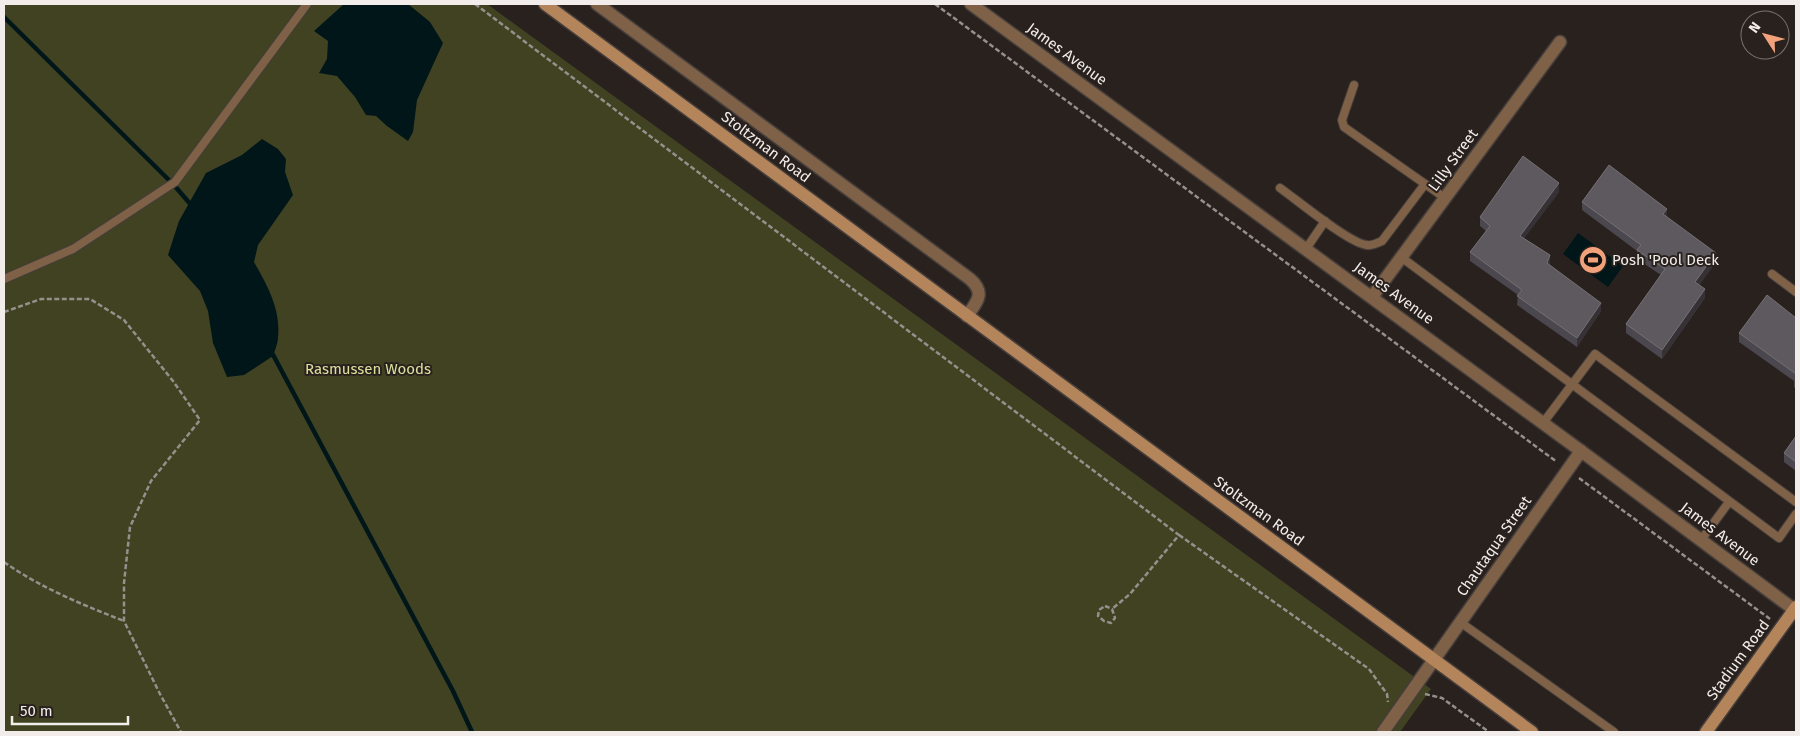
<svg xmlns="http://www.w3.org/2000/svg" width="1800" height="736" viewBox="0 0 1800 736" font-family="'Fira Sans',sans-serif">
<rect width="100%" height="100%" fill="#29211e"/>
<polygon fill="#404222" points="4,4 487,4 1431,689 1400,732 4,732"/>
<g fill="#001619">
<polygon points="344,4 408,4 430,22 443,43 417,100 413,132 408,141 387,126 376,116 366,115 355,97 337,76 319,73 327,59 328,41 314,31"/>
<path d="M262 139 278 149 286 159 285 172 293 195 258 245 254 262C267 285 281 309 278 337 278 343 275 350 273 356L244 375 227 377 213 343 208 311 200 291 168 255 179 221 206 173 242 155Z"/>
<polygon points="1578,233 1623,266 1608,287 1563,254"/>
</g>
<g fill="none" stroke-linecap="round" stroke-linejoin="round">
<g stroke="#001619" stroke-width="4.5">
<polyline points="4,17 173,184 192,206"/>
<polyline points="271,351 453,691 472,732"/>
</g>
<g stroke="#453e3b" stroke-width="10">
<g id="lane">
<polyline points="1354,85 1342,120 1344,127 1445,198"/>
<path d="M1280 188C1297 200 1350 244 1367 245 1373 246 1377 243 1382 241L1425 184"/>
<polyline points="1306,249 1325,221"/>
<polyline points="1401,257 1779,538 1796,514"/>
<polyline points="1772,274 1796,292"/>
<polyline points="4,279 73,249 175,182 307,4"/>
<polyline points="1543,423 1595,354 1796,502"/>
<polyline points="1701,540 1729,502"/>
<polyline points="1460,622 1614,732"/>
</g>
</g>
<g stroke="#453e3b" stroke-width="15">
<g id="street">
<path d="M597 4 970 279C986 293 977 302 967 316"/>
<polyline points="971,4 1581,451 1796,611"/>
<polyline points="1372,297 1560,42"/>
<polyline points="1383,732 1581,451"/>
</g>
</g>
<g stroke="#453e3b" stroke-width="15">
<g id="secondary">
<polyline points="545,4 1532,732"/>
<polyline points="1706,732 1796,607"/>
</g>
</g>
<g stroke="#96908d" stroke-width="2.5" stroke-dasharray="5 2.5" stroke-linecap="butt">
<polyline points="475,4 1179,535 1130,594 1112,609"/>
<polyline points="935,4 1557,462"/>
<polyline points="4,312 41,299 90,299 124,320 173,381 200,420 151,481 130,527 124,583 124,621 160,694 181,732"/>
<polyline points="1579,478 1770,619"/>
<polyline points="1179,535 1369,669 1387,694 1388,702"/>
<path d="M4 562C41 588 83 605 124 621"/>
<polygon points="1105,606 1112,609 1115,618 1111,623 1104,621 1098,616 1099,610"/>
<polyline points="1425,694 1442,698 1489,732"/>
</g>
<use href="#lane" stroke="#7f6148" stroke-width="8"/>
<use href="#street" stroke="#7f6148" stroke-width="12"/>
<use href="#secondary" stroke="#b4845b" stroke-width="12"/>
</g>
<g fill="#4b474e">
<polygon points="1559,192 1524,238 1550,264 1550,265 1601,311 1577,347 1517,305 1518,295 1470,261 1470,252 1486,231 1480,226 1480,217"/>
<polygon points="1582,202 1667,217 1716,262 1699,285 1705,298 1662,359 1626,333 1626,324 1661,275 1637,259 1637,251 1582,210"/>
<polygon points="1796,318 1796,389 1794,387 1794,381 1739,342 1739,333"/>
<polygon points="1796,436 1796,471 1784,462 1784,453"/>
</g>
<g fill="#363134">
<polygon points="1559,183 1559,192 1520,244 1520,236"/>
<polygon points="1667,209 1667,218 1663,214"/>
<polygon points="1716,253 1716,262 1695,291 1695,282"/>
<polygon points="1550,255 1550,264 1547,272 1547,263"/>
<polygon points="1705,289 1705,298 1662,359 1662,350"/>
<polygon points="1601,303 1601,311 1577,347 1577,338"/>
</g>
<g fill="#5d595f" stroke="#747074">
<polygon points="1523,156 1559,183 1520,236 1550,255 1547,263 1601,303 1577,338 1517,296 1522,290 1470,252 1490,226 1480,217"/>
<polygon points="1609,165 1667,209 1663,214 1716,253 1695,282 1705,289 1662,350 1626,324 1665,269 1637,250 1641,245 1582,202"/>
<polygon points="1767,295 1796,318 1796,374 1739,333"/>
<polygon points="1796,436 1796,462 1784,453"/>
</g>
<defs>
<g id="stadium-disc" transform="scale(1.4375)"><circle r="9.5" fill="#f1a27b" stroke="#29211e"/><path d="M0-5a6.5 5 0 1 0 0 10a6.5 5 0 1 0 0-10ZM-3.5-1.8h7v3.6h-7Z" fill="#111"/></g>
</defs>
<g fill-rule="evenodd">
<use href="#stadium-disc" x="1593" y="260"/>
</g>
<g text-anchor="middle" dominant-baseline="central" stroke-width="4" stroke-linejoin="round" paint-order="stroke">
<g font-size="15" fill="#f2edea" stroke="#29211e">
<text transform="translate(1067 54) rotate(36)">James Avenue</text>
<text transform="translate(766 147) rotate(37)">Stoltzman Road</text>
<text transform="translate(1453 160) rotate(-54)">Lilly Street</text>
<text transform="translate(1394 293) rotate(36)">James Avenue</text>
<text transform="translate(1259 511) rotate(36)">Stoltzman Road</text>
<text transform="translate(1720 534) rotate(37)">James Avenue</text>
<text transform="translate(1494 546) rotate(-55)">Chautaqua Street</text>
<text transform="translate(1738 660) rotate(-54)">Stadium Road</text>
</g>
<g font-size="15" fill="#f2edea" stroke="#29211e" text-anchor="start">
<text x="1612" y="260">Posh 'Pool Deck</text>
</g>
<g font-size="15" fill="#dae19b" stroke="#29211e">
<text x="368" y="369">Rasmussen Woods</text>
</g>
</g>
<rect width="1800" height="736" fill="none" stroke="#f2edea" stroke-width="10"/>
<g transform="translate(1765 35) rotate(306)"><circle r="24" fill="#29211e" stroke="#797370"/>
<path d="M0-4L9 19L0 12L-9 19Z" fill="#f1a27b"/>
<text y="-8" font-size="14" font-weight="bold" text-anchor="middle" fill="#f2edea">N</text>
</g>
<path d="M12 716v8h116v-8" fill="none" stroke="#f2edea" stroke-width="2.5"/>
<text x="20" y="716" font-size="15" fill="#f2edea" stroke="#29211e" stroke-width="4" paint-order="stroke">50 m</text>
</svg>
